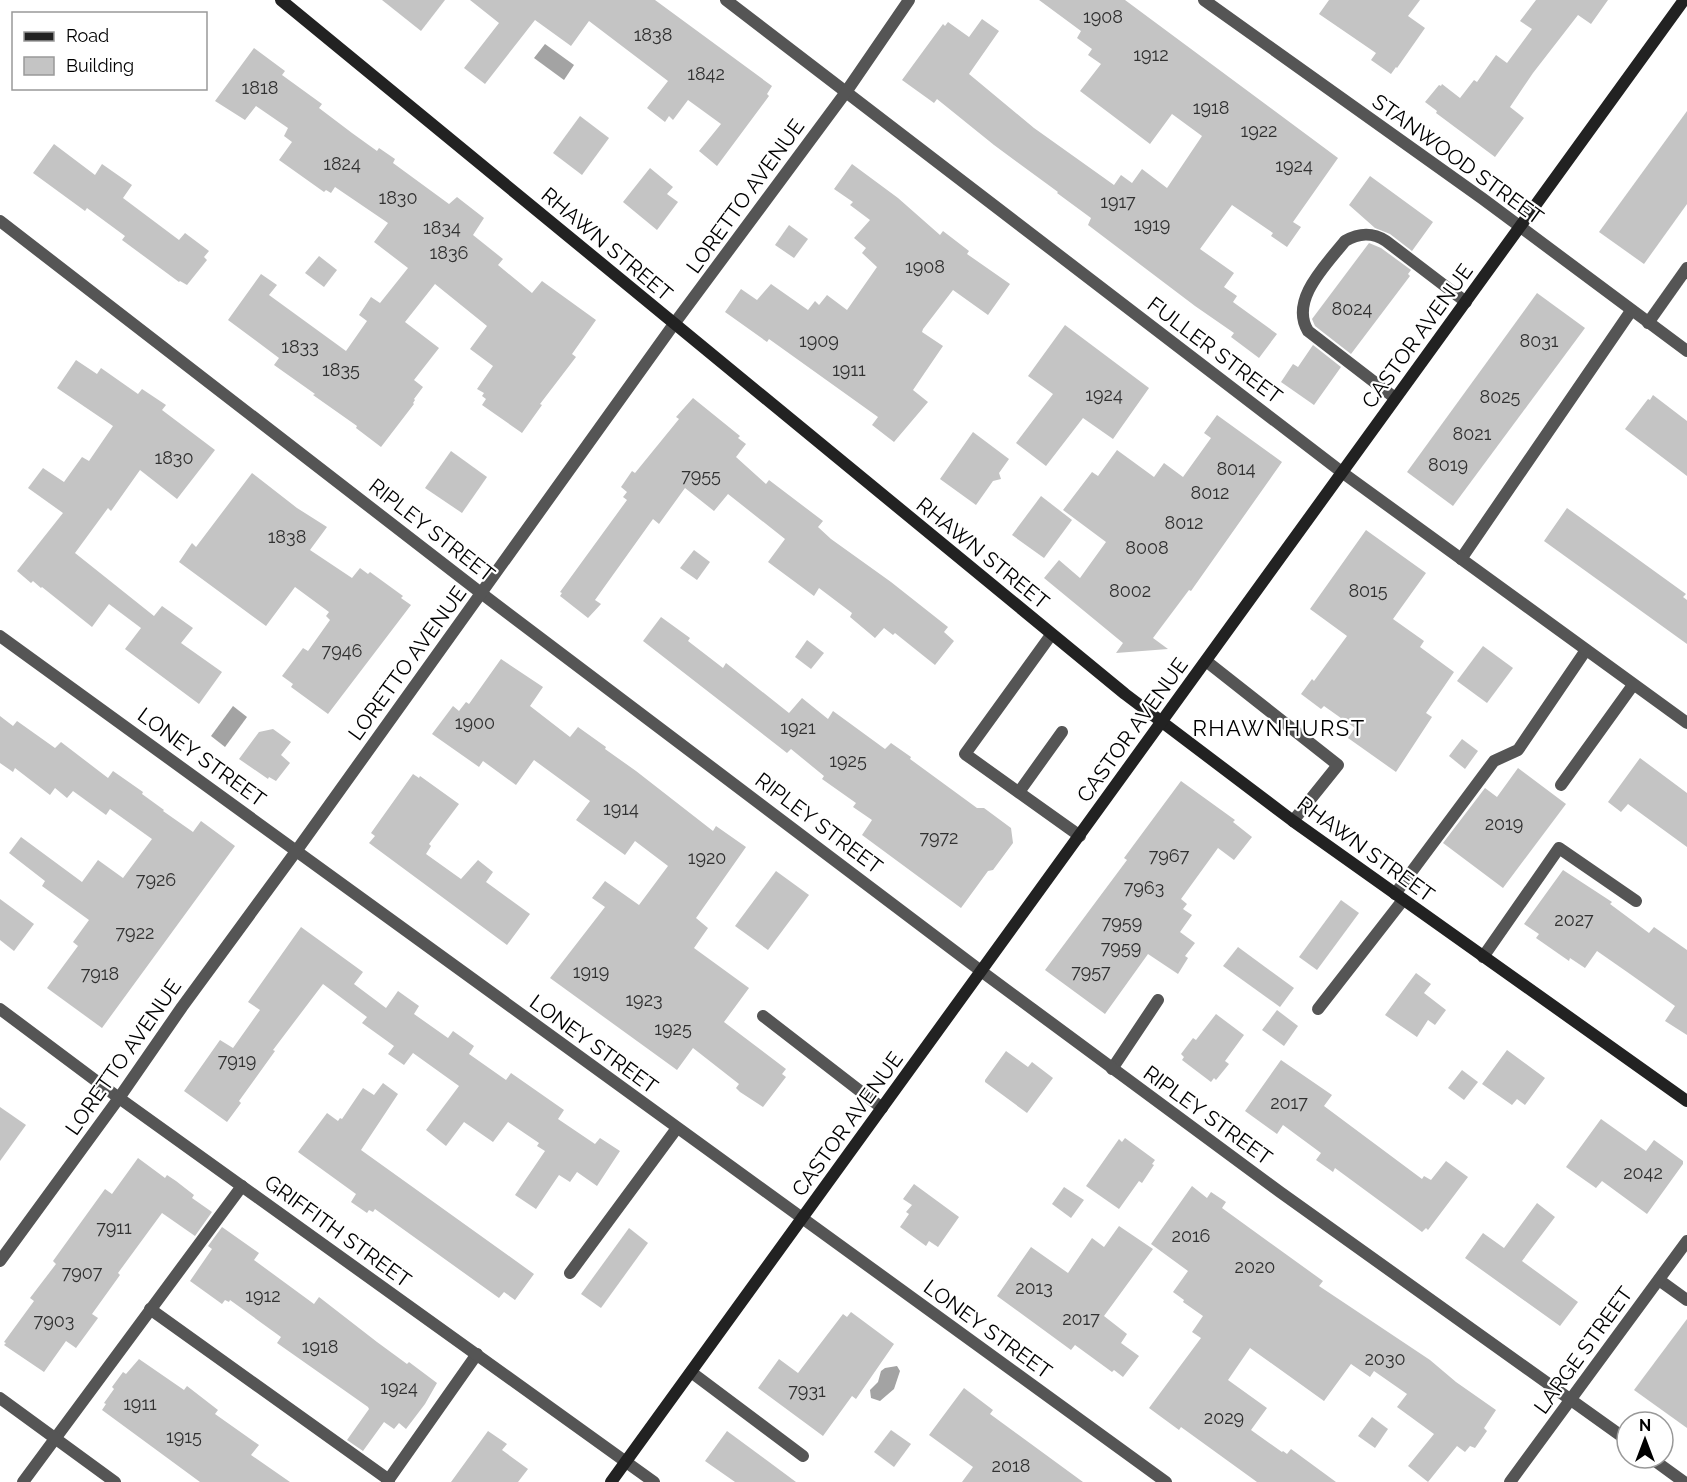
<svg xmlns="http://www.w3.org/2000/svg" width="1687" height="1482" viewBox="0 0 1687 1482" font-family="Raleway,sans-serif">
<rect width="100%" height="100%" fill="#fff"/>
<g fill="#a3a3a3">
<polygon points="545,44 574,65 564,80 534,58"/>
<polygon points="233,706 247,717 225,747 211,736"/>
<polygon points="897,1366 900,1371 894,1389 880,1401 871,1398 870,1390 878,1382 881,1371 885,1368"/>
</g>
<g fill="#c4c4c4">
<polygon points="382,0 445,0 421,31"/>
<polygon points="470,0 655,0 772,86 767,94 769,96 717,166 699,151 721,124 688,100 673,120 669,116 665,122 647,108 668,81 589,21 571,46 535,20 485,84 464,68 499,23"/>
<polygon points="1039,0 1125,0 1338,158 1293,222 1301,227 1287,247 1271,236 1273,233 1232,205 1200,249 1234,273 1224,287 1237,296 1233,302 1277,334 1259,358 1231,337 1234,333 1195,306 1088,225 1091,218 1057,193 1058,192 994,145 937,99 934,103 902,80 943,24 945,26 948,22 969,37 982,19 999,31 969,74 1034,128 1114,185 1121,175 1132,183 1142,169 1167,188 1202,136 1172,114 1150,144 1080,91 1101,64 1088,55 1092,49 1077,38 1081,31"/>
<polygon points="1329,0 1420,0 1408,16 1425,28 1397,68 1396,67 1391,74 1371,60 1376,53 1319,14"/>
<polygon points="1536,0 1608,0 1591,24 1578,15 1533,73 1510,107 1524,118 1495,157 1436,113 1437,111 1425,102 1439,85 1441,86 1442,84 1460,98 1474,80 1477,82 1496,55 1507,63 1532,29 1520,21"/>
<polygon points="254,48 285,71 282,75 322,104 319,108 352,133 377,151 379,148 395,159 393,163 449,204 457,197 484,218 473,235 503,259 498,265 532,293 542,281 596,320 572,354 576,357 540,404 542,405 522,433 482,405 486,399 482,396 484,393 477,389 493,366 470,349 487,326 435,284 405,322 439,348 414,380 423,387 414,399 415,400 413,403 414,404 381,447 356,428 357,426 313,395 315,394 274,365 279,358 228,320 261,274 277,285 269,295 346,351 367,321 359,315 371,297 380,303 408,268 374,242 388,223 335,187 331,193 326,190 324,192 279,160 292,142 284,136 288,128 256,106 245,120 215,101"/>
<polygon points="1687,111 1687,204 1644,264 1599,232"/>
<polygon points="580,116 609,138 582,175 553,153"/>
<polygon points="54,144 95,175 102,164 132,185 123,198 179,240 185,233 209,251 204,257 207,260 187,285 180,281 179,282 122,240 125,236 87,208 85,211 33,173"/>
<polygon points="852,164 898,198 940,235 943,231 969,251 967,254 1010,284 988,315 953,290 923,329 922,332 943,346 913,390 928,402 894,442 872,425 878,417 769,339 767,342 725,312 741,289 757,300 771,284 808,310 815,301 819,305 827,295 847,310 877,267 862,253 866,248 854,238 870,220 850,205 853,202 834,189"/>
<polygon points="650,168 673,187 667,194 678,202 657,230 623,202"/>
<polygon points="1370,176 1433,222 1412,251 1390,234 1375,228 1349,205"/>
<polygon points="789,225 808,239 794,258 775,245"/>
<polygon points="1369,243 1381,248 1411,270 1408,274 1410,276 1351,354 1315,326 1312,319"/>
<polygon points="319,256 337,270 324,287 305,273"/>
<polygon points="1537,293 1585,328 1453,506 1407,472"/>
<polygon points="1065,325 1149,388 1113,439 1083,418 1046,466 1016,443 1053,394 1028,376"/>
<polygon points="1313,345 1341,367 1314,405 1281,382 1293,364 1298,367"/>
<polygon points="76,360 97,374 101,368 138,394 142,389 166,405 162,410 215,450 177,499 140,470 111,511 108,508 75,553 154,616 162,606 193,628 181,643 222,672 199,704 125,649 141,628 109,604 92,627 42,587 41,588 33,581 31,583 17,571 63,513 28,488 43,468 64,482 82,457 89,461 113,426 57,388"/>
<polygon points="1653,395 1687,421 1687,476 1625,429 1648,399 1650,400"/>
<polygon points="693,398 740,436 738,438 746,444 736,457 766,484 769,480 823,521 818,527 831,539 891,582 948,627 944,632 954,641 935,665 895,633 893,635 884,628 875,638 850,617 852,613 819,588 814,596 768,562 785,539 728,494 714,511 685,488 659,524 653,519 595,600 601,604 588,618 560,596 562,593 560,592 627,500 623,497 627,492 621,487 632,471 635,473 679,419 676,417"/>
<polygon points="1217,415 1282,462 1191,591 1189,590 1153,638 1168,649 1116,653 1123,643 1044,578 1059,560 1080,578 1106,542 1063,510 1092,472 1098,476 1117,450 1154,477 1164,463 1183,477 1211,438 1204,433"/>
<polygon points="973,432 1009,459 999,473 1001,479 993,481 976,505 940,479"/>
<polygon points="451,451 487,477 462,513 425,488"/>
<polygon points="252,473 297,508 327,527 310,550 352,578 360,568 368,574 370,572 403,596 401,598 411,605 328,714 291,687 293,684 282,676 303,648 308,651 330,620 326,616 329,612 295,587 266,626 179,562 192,543 196,547"/>
<polygon points="1041,496 1072,520 1044,558 1012,535"/>
<polygon points="1567,508 1686,594 1683,597 1687,600 1687,644 1544,541"/>
<polygon points="1366,530 1426,573 1393,619 1424,641 1420,647 1454,672 1426,713 1432,717 1396,772 1348,738 1355,728 1324,706 1321,709 1301,694 1312,679 1314,681 1347,636 1310,609"/>
<polygon points="694,550 710,562 697,580 680,568"/>
<polygon points="661,617 690,638 688,641 723,668 726,663 789,713 802,698 828,719 833,711 885,749 891,743 911,757 910,759 977,808 984,808 1011,828 1013,843 993,870 988,871 961,908 862,835 872,820 853,807 856,803 822,779 824,776 791,749 787,753 643,641"/>
<polygon points="807,640 824,653 811,669 795,657"/>
<polygon points="1483,646 1513,668 1487,703 1457,681"/>
<polygon points="501,659 543,687 530,706 570,737 578,727 606,747 605,749 636,771 713,831 716,826 746,847 696,918 708,928 694,948 749,988 724,1022 786,1069 782,1074 786,1077 763,1107 740,1092 736,1088 739,1084 693,1048 677,1070 550,978 605,907 592,898 605,881 639,905 668,866 635,841 625,855 576,820 590,801 534,760 516,785 483,761 479,767 432,734 453,706 459,711 466,702 469,704"/>
<polygon points="0,716 13,726 17,721 55,748 61,742 108,778 113,771 143,792 142,794 164,810 163,811 193,832 201,821 235,846 102,1028 47,988 78,946 73,942 89,920 42,886 45,881 9,853 21,837 82,882 98,860 123,878 152,839 110,809 106,815 73,791 67,798 55,788 50,795 15,768 13,772 0,763"/>
<polygon points="273,729 291,742 281,755 290,763 276,781 269,777 268,779 239,759 259,732"/>
<polygon points="1462,739 1478,751 1465,769 1449,756"/>
<polygon points="1640,758 1687,793 1687,847 1628,804 1621,812 1608,802"/>
<polygon points="1518,768 1566,804 1503,888 1443,843 1485,788 1497,797"/>
<polygon points="413,774 419,778 420,776 459,804 429,844 431,846 426,854 461,879 478,860 493,872 486,882 530,914 507,945 369,843 375,836 371,833"/>
<polygon points="1181,781 1235,820 1233,822 1252,837 1234,860 1218,848 1181,899 1187,904 1183,909 1192,915 1180,932 1195,943 1185,956 1188,958 1178,974 1148,954 1105,1014 1045,970 1127,860 1124,858"/>
<polygon points="1563,870 1612,902 1610,904 1649,933 1654,927 1687,950 1687,1035 1665,1021 1675,1006 1630,974 1597,951 1585,968 1570,958 1569,961 1536,938 1539,934 1524,924"/>
<polygon points="776,871 809,895 768,950 735,926"/>
<polygon points="0,899 34,924 14,951 0,940"/>
<polygon points="1341,900 1359,913 1317,970 1299,957"/>
<polygon points="301,927 363,972 354,984 386,1008 398,991 419,1006 414,1014 448,1038 453,1031 474,1046 469,1054 506,1080 511,1073 564,1110 558,1119 595,1144 600,1138 620,1151 597,1186 577,1172 570,1182 559,1175 536,1209 515,1195 545,1151 537,1146 539,1143 508,1122 493,1142 464,1122 446,1146 426,1130 459,1086 413,1053 404,1065 388,1054 394,1046 362,1023 367,1017 323,984 273,1050 275,1051 239,1101 241,1103 227,1122 184,1091 220,1040 233,1048 260,1010 248,1002"/>
<polygon points="1238,947 1294,988 1280,1007 1223,966"/>
<polygon points="1416,973 1431,984 1424,993 1446,1010 1435,1025 1428,1020 1417,1037 1385,1015"/>
<polygon points="1277,1010 1298,1026 1284,1046 1262,1030"/>
<polygon points="1216,1014 1244,1035 1225,1061 1229,1064 1216,1080 1214,1078 1211,1082 1182,1060 1184,1057 1181,1054 1193,1038 1196,1040"/>
<polygon points="1507,1050 1545,1078 1525,1105 1517,1099 1512,1105 1482,1084"/>
<polygon points="1006,1051 1028,1067 1032,1062 1053,1078 1027,1113 985,1082 985,1080"/>
<polygon points="1281,1060 1332,1095 1324,1106 1422,1179 1424,1176 1431,1180 1446,1161 1468,1177 1428,1230 1426,1228 1422,1232 1335,1168 1333,1172 1316,1160 1321,1153 1283,1125 1277,1134 1245,1111"/>
<polygon points="1462,1070 1478,1082 1464,1100 1448,1088"/>
<polygon points="383,1083 398,1094 361,1150 534,1274 515,1300 504,1292 499,1298 375,1209 373,1212 369,1210 367,1213 351,1202 356,1194 298,1152 327,1113 338,1121 340,1118 342,1119 363,1088 374,1095"/>
<polygon points="0,1107 26,1125 0,1161"/>
<polygon points="1601,1119 1646,1151 1654,1140 1683,1161 1683,1164 1647,1214 1602,1181 1596,1188 1566,1167"/>
<polygon points="1125,1138 1155,1160 1152,1164 1154,1165 1142,1183 1139,1181 1119,1209 1086,1186 1119,1139 1122,1142"/>
<polygon points="138,1158 165,1178 167,1175 176,1181 194,1195 192,1198 212,1212 195,1236 162,1213 118,1273 120,1275 92,1314 98,1318 76,1348 66,1341 44,1372 4,1345 6,1343 4,1342 34,1301 30,1298 56,1264 53,1261 105,1189 112,1194"/>
<polygon points="914,1184 959,1217 938,1247 929,1241 926,1246 900,1227 909,1214 906,1212 912,1205 903,1199"/>
<polygon points="1192,1186 1207,1198 1211,1192 1226,1202 1222,1208 1323,1281 1319,1286 1430,1360 1456,1382 1496,1410 1484,1428 1487,1431 1475,1448 1470,1446 1465,1452 1457,1446 1428,1482 1408,1466 1434,1434 1397,1407 1407,1394 1374,1371 1370,1377 1351,1364 1324,1401 1250,1348 1228,1380 1267,1408 1251,1430 1282,1452 1283,1451 1287,1454 1291,1449 1336,1482 1257,1482 1181,1427 1179,1430 1149,1408 1201,1338 1192,1332 1203,1316 1183,1302 1184,1300 1173,1292 1188,1271 1151,1244"/>
<polygon points="1064,1187 1084,1200 1071,1218 1052,1204"/>
<polygon points="1537,1203 1555,1217 1522,1261 1578,1302 1560,1326 1465,1258 1483,1233 1504,1248"/>
<polygon points="1119,1226 1153,1249 1104,1316 1127,1334 1121,1343 1139,1356 1123,1377 1114,1370 1112,1372 1075,1345 1071,1350 997,1296 1031,1247 1068,1273 1092,1238 1104,1247"/>
<polygon points="222,1227 259,1253 254,1260 314,1304 319,1297 377,1342 407,1364 409,1362 437,1383 425,1404 406,1429 399,1423 394,1429 384,1422 363,1451 347,1440 369,1409 368,1407 277,1343 281,1337 230,1300 229,1302 225,1300 222,1304 190,1281 212,1249 208,1246"/>
<polygon points="629,1228 648,1243 601,1308 581,1294"/>
<polygon points="851,1312 894,1344 856,1399 852,1396 823,1436 758,1388 779,1359 798,1373 843,1314 847,1317"/>
<polygon points="1687,1319 1687,1428 1634,1390"/>
<polygon points="139,1359 184,1390 187,1386 218,1410 215,1414 259,1445 251,1455 290,1482 200,1482 102,1410 106,1404 104,1403 114,1389 112,1387 123,1372 126,1374"/>
<polygon points="964,1388 993,1410 990,1414 1083,1482 962,1482 973,1467 929,1435"/>
<polygon points="1372,1417 1388,1429 1375,1448 1358,1436"/>
<polygon points="891,1430 911,1444 894,1467 874,1452"/>
<polygon points="488,1431 507,1444 502,1450 528,1469 518,1482 451,1482"/>
<polygon points="727,1431 796,1482 735,1482 705,1461"/>
</g>
<g fill="none" stroke-linecap="round" stroke-linejoin="round">
<g stroke="#555" stroke-width="12">
<polyline points="1648,323 1687,268"/>
<path d="M1395 398 1308 331C1289 300 1327 264 1345 241 1359 233 1372 232 1386 241L1466 302"/>
<polyline points="1461,559 1631,311"/>
<polyline points="1051,635 965,754 1080,836"/>
<polyline points="1206,661 1338,765 1293,821"/>
<polyline points="1561,785 1633,685"/>
<polyline points="1019,792 1062,732"/>
<polyline points="1395,894 1494,761 1518,750 1586,650"/>
<polyline points="1483,957 1559,848 1636,901"/>
<polyline points="1318,1009 1403,900"/>
<polyline points="763,1016 882,1108"/>
<polyline points="1112,1069 1158,1000"/>
<polyline points="570,1273 677,1128"/>
<polyline points="1659,1280 1687,1300"/>
<polyline points="150,1309 389,1480"/>
<polyline points="691,1372 803,1456"/>
<polyline points="23,1482 242,1186"/>
<polyline points="387,1482 477,1354"/>
</g>
<g stroke="#555" stroke-width="12">
<polyline points="726,0 1343,473 1687,723"/>
<polyline points="1204,0 1483,199 1687,351"/>
<polyline points="0,221 481,593 981,971 1280,1192 1627,1440"/>
<polyline points="0,636 1166,1482"/>
<polyline points="0,1009 119,1098 654,1482"/>
<polyline points="0,1261 119,1098 182,1007 297,850 674,324 846,92 909,0"/>
<polyline points="0,1398 115,1482"/>
<polyline points="1651,1458 1684,1482"/>
</g>
<polyline stroke="#555" stroke-width="12" points="1510,1482 1687,1241"/>
<g stroke="#222" stroke-width="12">
<polyline points="281,0 1125,694 1293,821 1687,1101"/>
<polyline points="611,1482 1684,0"/>
</g>
</g>
<g text-anchor="middle" dominant-baseline="central" stroke-width="4.5" stroke-linejoin="round" paint-order="stroke">
<g font-size="18" fill="#313131">
<text x="1103" y="16">1908</text>
<text x="653" y="34">1838</text>
<text x="1151" y="54">1912</text>
<text x="706" y="73">1842</text>
<text x="260" y="87">1818</text>
<text x="1211" y="107">1918</text>
<text x="1259" y="130">1922</text>
<text x="342" y="163">1824</text>
<text x="1294" y="165">1924</text>
<text x="398" y="197">1830</text>
<text x="1118" y="201">1917</text>
<text x="1152" y="224">1919</text>
<text x="442" y="227">1834</text>
<text x="449" y="252">1836</text>
<text x="925" y="266">1908</text>
<text x="1352" y="308">8024</text>
<text x="819" y="340">1909</text>
<text x="1539" y="340">8031</text>
<text x="300" y="346">1833</text>
<text x="341" y="369">1835</text>
<text x="849" y="369">1911</text>
<text x="1104" y="394">1924</text>
<text x="1500" y="396">8025</text>
<text x="1472" y="433">8021</text>
<text x="174" y="457">1830</text>
<text x="1448" y="464">8019</text>
<text x="1236" y="468">8014</text>
<text x="701" y="475">7955</text>
<text x="1210" y="492">8012</text>
<text x="1184" y="522">8012</text>
<text x="287" y="536">1838</text>
<text x="1147" y="547">8008</text>
<text x="1130" y="590">8002</text>
<text x="1368" y="590">8015</text>
<text x="342" y="650">7946</text>
<text x="475" y="722">1900</text>
<text x="798" y="727">1921</text>
<text x="848" y="760">1925</text>
<text x="621" y="808">1914</text>
<text x="1504" y="823">2019</text>
<text x="939" y="837">7972</text>
<text x="1169" y="855">7967</text>
<text x="707" y="857">1920</text>
<text x="156" y="879">7926</text>
<text x="1144" y="887">7963</text>
<text x="1574" y="919">2027</text>
<text x="1122" y="922">7959</text>
<text x="135" y="932">7922</text>
<text x="1121" y="947">7959</text>
<text x="591" y="971">1919</text>
<text x="1091" y="971">7957</text>
<text x="100" y="973">7918</text>
<text x="644" y="999">1923</text>
<text x="673" y="1028">1925</text>
<text x="237" y="1060">7919</text>
<text x="1289" y="1102">2017</text>
<text x="1643" y="1172">2042</text>
<text x="114" y="1227">7911</text>
<text x="1191" y="1235">2016</text>
<text x="1255" y="1266">2020</text>
<text x="82" y="1272">7907</text>
<text x="1034" y="1287">2013</text>
<text x="263" y="1295">1912</text>
<text x="1081" y="1318">2017</text>
<text x="54" y="1320">7903</text>
<text x="320" y="1346">1918</text>
<text x="1385" y="1358">2030</text>
<text x="399" y="1387">1924</text>
<text x="807" y="1390">7931</text>
<text x="140" y="1403">1911</text>
<text x="1224" y="1417">2029</text>
<text x="184" y="1436">1915</text>
<text x="1011" y="1465">2018</text>
</g>
<g font-size="21" fill="#000" stroke="#fff">
<text transform="translate(1458 159) rotate(36)">STANWOOD STREET</text>
<text transform="translate(745 196) rotate(-54)">LORETTO AVENUE</text>
<text transform="translate(607 244) rotate(40)">RHAWN STREET</text>
<text transform="translate(1417 336) rotate(-54)">CASTOR AVENUE</text>
<text transform="translate(1215 350) rotate(37)">FULLER STREET</text>
<text transform="translate(432 530) rotate(38)">RIPLEY STREET</text>
<text transform="translate(983 553) rotate(39)">RHAWN STREET</text>
<text transform="translate(407 663) rotate(-54)">LORETTO AVENUE</text>
<text transform="translate(1132 730) rotate(-54)">CASTOR AVENUE</text>
<text transform="translate(202 757) rotate(36)">LONEY STREET</text>
<text transform="translate(819 823) rotate(37)">RIPLEY STREET</text>
<text transform="translate(1366 849) rotate(36)">RHAWN STREET</text>
<text transform="translate(594 1044) rotate(36)">LONEY STREET</text>
<text transform="translate(123 1057) rotate(-55)">LORETTO AVENUE</text>
<text transform="translate(1208 1115) rotate(36)">RIPLEY STREET</text>
<text transform="translate(847 1124) rotate(-54)">CASTOR AVENUE</text>
<text transform="translate(338 1231) rotate(36)">GRIFFITH STREET</text>
<text transform="translate(988 1329) rotate(36)">LONEY STREET</text>
<text transform="translate(1583 1350) rotate(-54)">LARGE STREET</text>
</g>
<g font-size="22" letter-spacing="1.5" fill="#000" stroke="#fff">
<text x="1279" y="728">RHAWNHURST</text>
</g>
</g>
<rect x="12" y="12" width="195" height="78" fill="#ffffff" stroke="#999999" stroke-width="1.5"/>
<rect x="24" y="32" width="30" height="9" fill="#222222" stroke="#999999" stroke-width="1.5"/>
<text x="66" y="42" font-size="18" fill="#000000">Road</text>
<rect x="24" y="57" width="30" height="18" fill="#c4c4c4" stroke="#999999" stroke-width="1.5"/>
<text x="66" y="72" font-size="18" fill="#000000">Building</text>
<g transform="translate(1645 1440)"><circle r="28" fill="#ffffff" stroke="#999999" stroke-width="1.5"/>
<path d="M0-4.5L10 22L0 15L-10 22Z" fill="#000000"/>
<text y="-9" font-size="16" font-weight="bold" text-anchor="middle" fill="#000000">N</text>
</g>
</svg>
